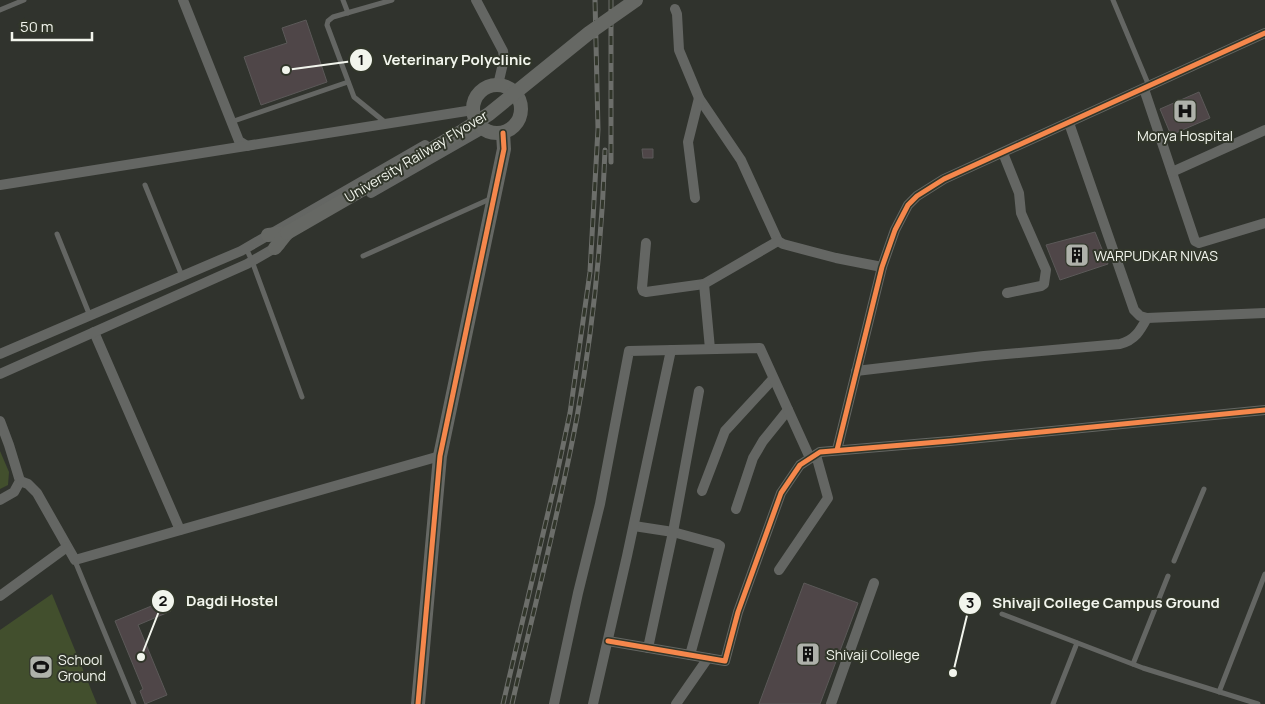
<svg xmlns="http://www.w3.org/2000/svg" width="1265" height="704" viewBox="0 0 1265 704" font-family="Manrope,sans-serif">
<rect width="100%" height="100%" fill="#30332d"/>
<g fill="#424f2d">
<polygon points="0,451 9,472 8,485 0,489"/>
<polygon points="52,594 97,704 0,704 0,630"/>
</g>
<g fill="#4f4648" stroke="#5b5958">
<polygon points="306,20 327,82 261,105 244,57 287,43 282,28"/>
<polygon points="1199,92 1210,118 1171,135 1160,109"/>
<polygon points="642,149 653,149 653,158 643,158"/>
<polygon points="1095,232 1108,264 1060,280 1046,245"/>
<polygon points="804,583 858,603 820,704 759,704"/>
<polygon points="166,600 171,611 138,625 167,695 145,704 140,691 143,689 115,621"/>
</g>
<g fill="none" stroke-linecap="round" stroke-linejoin="round">
<g stroke="#646663" stroke-width="5">
<polyline points="343,0 348,13"/>
<polyline points="1113,0 1149,86"/>
<polyline points="0,10 24,0"/>
<polyline points="231,122 348,82"/>
<polyline points="386,123 354,97 327,25 328,21 333,17 392,0"/>
<polyline points="145,185 182,276"/>
<polyline points="57,234 90,316"/>
<polyline points="246,248 252,261 302,397"/>
<polyline points="363,256 490,199"/>
<polyline points="75,561 134,704"/>
<polyline points="1174,561 1204,489"/>
<polyline points="1002,614 1143,668 1258,704"/>
<polyline points="1133,664 1168,576"/>
<polyline points="1219,692 1265,574"/>
<polyline points="1053,704 1077,643"/>
</g>
<g stroke="#646663" stroke-width="10">
<polyline points="183,0 239,141 247,146"/>
<polyline points="476,0 503,51 504,59 498,85"/>
<polyline points="675,9 677,14 679,50 699,98 741,160 778,241 783,244 836,258 882,267"/>
<polyline points="1144,89 1195,241 1199,243 1265,223"/>
<polyline points="1069,123 1134,310 1140,316 1147,318 1265,313"/>
<polyline points="1003,153 1019,193 1021,213 1046,270 1044,284 1041,286 1007,293"/>
<polyline points="1172,172 1265,130"/>
<polyline points="0,185 473,110"/>
<polyline points="371,193 483,129"/>
<polyline points="695,198 688,142 699,98"/>
<polyline points="646,243 642,288 643,291 646,292 704,284 778,241"/>
<polyline points="704,284 710,349"/>
<polyline points="94,332 180,530"/>
<polyline points="0,354 241,251 425,145"/>
<path d="M856 371 984 356 1120 344C1135 340 1140 331 1147 318"/>
<polyline points="0,374 247,264 280,245"/>
<polyline points="0,421 9,445 20,481 14,492 0,500"/>
<polyline points="837,450 882,267 895,230 908,205 917,196 944,179 1265,33"/>
<polyline points="20,481 28,484 37,493 75,560 440,456"/>
<polyline points="702,491 725,431 773,379"/>
<polyline points="736,509 753,458 763,441 788,410"/>
<polyline points="634,526 673,532 717,544 720,546 690,655"/>
<polyline points="779,570 828,498 816,455"/>
<polyline points="0,596 67,547"/>
<polyline points="608,641 725,661 738,612 781,493 800,465 820,452 950,441 1265,410"/>
<polyline points="648,648 673,532 699,391"/>
<polyline points="554,704 578,593 600,504 629,351 760,348 810,458"/>
<polyline points="593,704 627,556 671,350"/>
<polyline points="676,704 708,658"/>
<polyline points="831,704 874,583"/>
</g>
<g stroke="#666864" stroke-width="14">
<circle cx="497" cy="109" r="24"/>
<polyline points="268,235 287,233"/>
<polyline points="275,248 287,233"/>
<polyline points="418,704 440,456 504,149 503,133"/>
</g>
<g stroke="#6c6e6a" stroke-width="5">
<g id="rail">
<polyline points="611,0 611,162"/>
<polyline points="503,704 555,483 570,413 590,272 598,129 595,0"/>
<path d="M512 704C534 608 559 513 577 417 593 329 602 239 605 150"/>
</g>
</g>
<use href="#rail" stroke="#31362a" stroke-width="3" stroke-dasharray="9" stroke-linecap="butt"/>
<polyline stroke="#666864" stroke-width="14" points="287,233 365,188 464,130 489,114 589,33 636,0"/>
<g stroke="#31362a" stroke-width="8">
<g id="cycleway">
<polyline points="837,450 882,267 895,230 908,205 917,196 944,179 1265,33"/>
<polyline points="608,641 725,661 738,612 781,493 800,465 820,452 950,441 1265,410"/>
<polyline points="418,704 440,456 504,149 503,133"/>
</g>
</g>
<use href="#cycleway" stroke="#f5874c" stroke-width="5"/>
</g>
<defs>
<g id="hospital-square" transform="scale(1.25)"><rect x="-9" y="-9" width="18" height="18" rx="4" fill="#aeb1aa" stroke="#31362a"/><path d="M-5-5h3v3.5h4V-5h3V5h-3V1.5h-4V5h-3Z" fill="#111"/></g>
<g id="building-square" transform="scale(1.25)"><rect x="-9" y="-9" width="18" height="18" rx="4" fill="#aeb1aa" stroke="#31362a"/><path d="M-4-6H4V6H1V3H-1V6H-4ZM-2.5-4.3h1.7v1.8h-1.7ZM.8-4.3h1.7v1.8H.8ZM-2.5-1h1.7V.8h-1.7ZM.8-1h1.7V.8H.8Z" fill="#111"/></g>
<g id="stadium-square" transform="scale(1.25)"><rect x="-9" y="-9" width="18" height="18" rx="4" fill="#aeb1aa" stroke="#31362a"/><path d="M0-5a6.5 5 0 1 0 0 10a6.5 5 0 1 0 0-10ZM-3.5-1.8h7v3.6h-7Z" fill="#111"/></g>
</defs>
<g fill-rule="evenodd">
<use href="#hospital-square" x="1185" y="111"/>
<use href="#building-square" x="1077" y="255"/>
<use href="#building-square" x="808" y="654"/>
<use href="#stadium-square" x="41" y="667"/>
</g>
<g text-anchor="middle" dominant-baseline="central" stroke-width="4" stroke-linejoin="round" paint-order="stroke">
<g font-size="14" fill="#f2f5ed" stroke="#31362a" text-anchor="start">
<text x="1185" y="135" text-anchor="middle">Morya Hospital</text>
<text x="1094" y="255">WARPUDKAR NIVAS</text>
<text x="826" y="654">Shivaji College</text>
<text x="58" y="659">School<tspan x="58" dy="16">Ground</tspan></text>
</g>
<g font-size="14" fill="#f2f5ed" stroke="#31362a">
<text transform="translate(416 156) rotate(-31)">University Railway Flyover</text>
</g>
</g>
<path fill="none" stroke="#f2f5ed" stroke-width="2" d="M286 70L361 60M141 657L163 601M953 673L970 603"/>
<g fill="#f2f5ed" stroke="#31362a" stroke-width="2">
<circle cx="286" cy="70" r="5"/>
<circle cx="141" cy="657" r="5"/>
<circle cx="953" cy="673" r="5"/>
<circle cx="361" cy="60" r="12"/>
<circle cx="163" cy="601" r="12"/>
<circle cx="970" cy="603" r="12"/>
</g>
<g font-size="15" text-anchor="middle" font-weight="bold" fill="#111">
<text x="361" y="65">1</text>
<text x="163" y="606">2</text>
<text x="970" y="608">3</text>
</g>
<g font-size="15" text-anchor="middle" font-weight="bold" fill="#f2f5ed" stroke="#31362a" stroke-width="4" stroke-linejoin="round" paint-order="stroke">
<text x="457" y="65">Veterinary Polyclinic</text>
<text x="232" y="606">Dagdi Hostel</text>
<text x="1106" y="608">Shivaji College Campus Ground</text>
</g>
<path d="M12 32v8h80v-8" fill="none" stroke="#f2f5ed" stroke-width="2.5"/>
<text x="20" y="32" font-size="15" fill="#f2f5ed" stroke="#31362a" stroke-width="4" paint-order="stroke">50 m</text>
</svg>
